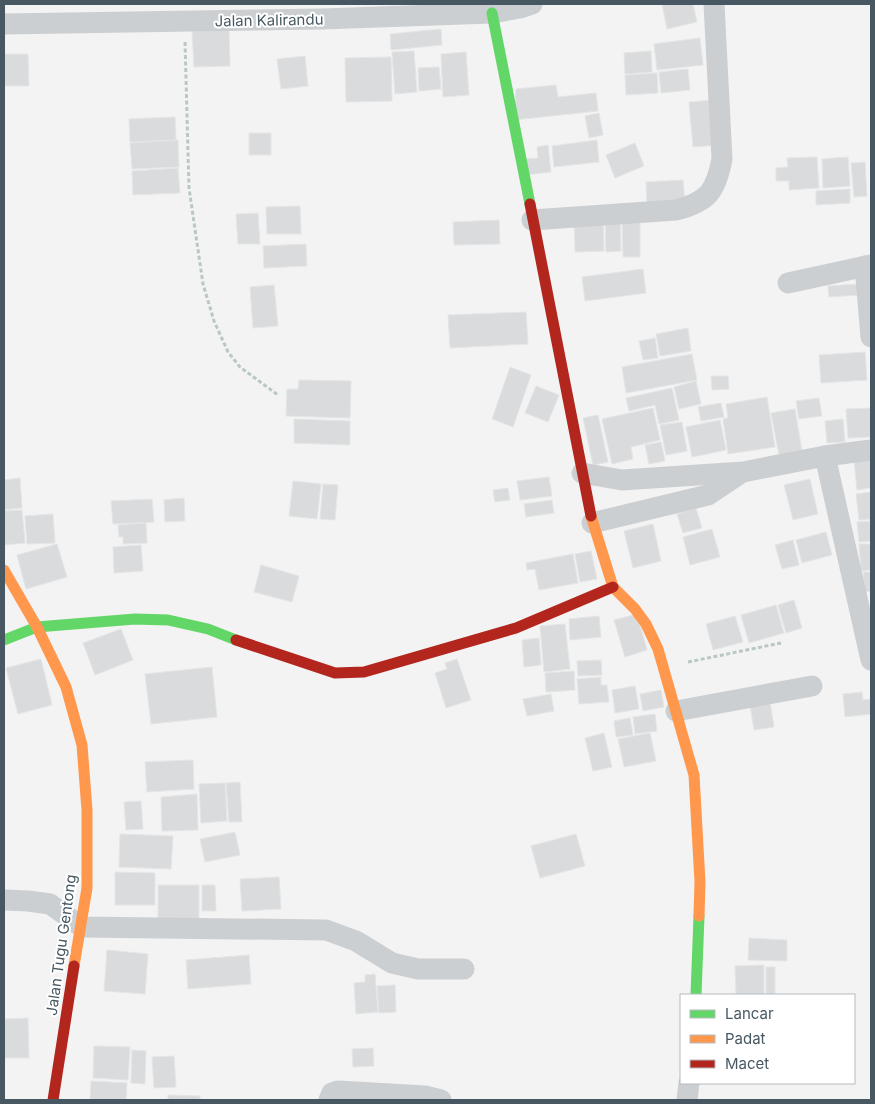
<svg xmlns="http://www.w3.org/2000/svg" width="875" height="1104" viewBox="0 0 875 1104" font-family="Inter,sans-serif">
<rect width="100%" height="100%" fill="#f3f3f3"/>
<g fill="#d9dbdc" stroke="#e4e5e6">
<polygon points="662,4 693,4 697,22 667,29"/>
<polygon points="441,29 442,45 391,50 390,34"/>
<polygon points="229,30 230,66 194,67 192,31"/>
<polygon points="700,38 703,65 657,70 654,44"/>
<polygon points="414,51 417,92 395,94 392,52"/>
<polygon points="651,51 652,72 625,74 624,53"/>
<polygon points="466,52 469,95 443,97 441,54"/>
<polygon points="4,54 28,54 29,86 4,86"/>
<polygon points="305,56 308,86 281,89 277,59"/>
<polygon points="391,57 392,101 346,102 345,58"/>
<polygon points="439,67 441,89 419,91 418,68"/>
<polygon points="688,69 690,90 661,93 659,72"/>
<polygon points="657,73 658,93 626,95 625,75"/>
<polygon points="556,85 558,97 596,93 598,111 514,120 516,89"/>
<polygon points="713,100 717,145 693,147 689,102"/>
<polygon points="599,113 603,135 589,138 585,116"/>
<polygon points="175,117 176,140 130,142 129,119"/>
<rect x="249" y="133" width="22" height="22"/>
<polygon points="178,140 179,167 132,169 130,143"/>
<polygon points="597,140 599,162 554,167 552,146"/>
<polygon points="635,143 644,166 615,178 606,155"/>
<polygon points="548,145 551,172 525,175 523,159 538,158 537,147"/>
<polygon points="817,157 819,188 789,190 789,181 776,181 776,168 788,167 787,158"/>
<polygon points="848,157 850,186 823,188 822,159"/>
<polygon points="865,162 867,196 854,197 851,163"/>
<polygon points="178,168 180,193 133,195 132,171"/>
<polygon points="683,180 685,204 647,206 646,182"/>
<polygon points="850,189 850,203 816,205 816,191"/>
<polygon points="300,206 301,234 267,234 266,207"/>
<polygon points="258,213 260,244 238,244 236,214"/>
<polygon points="640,217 640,257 623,257 622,218"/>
<polygon points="603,218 604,251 575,252 574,219"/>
<polygon points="605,218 620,218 621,251 606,252"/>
<polygon points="499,220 500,244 454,245 453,222"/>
<polygon points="306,244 307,266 264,268 263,246"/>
<polygon points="643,269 646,293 585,301 582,277"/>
<polygon points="858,284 859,295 829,297 828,286"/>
<polygon points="274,285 278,326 253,328 250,287"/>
<polygon points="526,312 528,344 450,348 448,315"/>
<polygon points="688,328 691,351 660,356 656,334"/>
<polygon points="655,338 658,358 643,360 639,341"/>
<polygon points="865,352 867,380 821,383 819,355"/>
<polygon points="692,354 697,380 626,393 622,367"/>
<polygon points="510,367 531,375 513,427 492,419"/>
<polygon points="711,376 728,376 729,389 712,390"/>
<polygon points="299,380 351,381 350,418 286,416 287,389 298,389"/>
<polygon points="696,381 701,404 679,409 674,387"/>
<polygon points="536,386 559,395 548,422 525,413"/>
<polygon points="672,388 679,420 659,424 655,405 629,411 626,398"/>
<polygon points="767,397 775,447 728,454 723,419 728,418 726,404"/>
<polygon points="819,398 822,416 799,419 796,401"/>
<polygon points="721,403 724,417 701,421 698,407"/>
<polygon points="653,408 660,440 631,447 633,459 612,464 602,419"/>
<polygon points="871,408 871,437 848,438 846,409"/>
<polygon points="795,409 802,451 779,455 771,413"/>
<polygon points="598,415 608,462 593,465 583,418"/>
<polygon points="294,419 350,421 350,445 294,443"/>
<polygon points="843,419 845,442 827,443 825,421"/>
<polygon points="720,420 726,450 692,457 686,427"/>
<polygon points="682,422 687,451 666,455 660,425"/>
<polygon points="661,442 665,461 649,464 645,445"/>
<polygon points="871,459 871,488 857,490 854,460"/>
<polygon points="549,477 552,496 520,500 517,481"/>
<polygon points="20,478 22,508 4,510 4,480"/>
<polygon points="810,479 818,514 793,520 784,485"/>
<polygon points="293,481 321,484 317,519 289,516"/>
<polygon points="323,484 338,485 335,520 320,519"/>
<polygon points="508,488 510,500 495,502 493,490"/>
<polygon points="871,492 871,519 859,520 856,494"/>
<polygon points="184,498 185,521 165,522 164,500"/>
<polygon points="152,499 154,522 113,524 111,501"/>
<polygon points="552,500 554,513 526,517 524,504"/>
<polygon points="696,508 702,528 683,533 677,514"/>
<polygon points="22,510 25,543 4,545 4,511"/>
<polygon points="53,514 55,543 27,544 25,516"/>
<polygon points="871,521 871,541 859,542 857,522"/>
<polygon points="146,523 147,543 123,544 123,537 119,537 118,525"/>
<polygon points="653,524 661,561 633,568 624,531"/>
<polygon points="712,529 720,557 690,565 683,537"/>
<polygon points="826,532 832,555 802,563 796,540"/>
<polygon points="793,540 799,565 782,569 775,545"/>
<polygon points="57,544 67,577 26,589 17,555"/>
<polygon points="859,544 871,544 871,570 861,571"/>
<polygon points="141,545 143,571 114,573 113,547"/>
<polygon points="591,551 597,579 580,582 575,554"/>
<polygon points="573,554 578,583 539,590 535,569 527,570 526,563"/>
<polygon points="261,565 299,576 292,602 254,592"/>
<polygon points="863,572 871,572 871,591 865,592"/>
<polygon points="794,600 802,628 786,633 778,605"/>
<polygon points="776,605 784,633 749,643 741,615"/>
<polygon points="637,614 647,650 625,657 614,620"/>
<polygon points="599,616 601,637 570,640 569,619"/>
<polygon points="735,616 743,642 713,650 706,624"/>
<polygon points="565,624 570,669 544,672 540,626"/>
<polygon points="121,629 133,660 95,675 83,643"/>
<polygon points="539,638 541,665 524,667 522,640"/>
<polygon points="41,659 52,705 18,714 6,668"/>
<polygon points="457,659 471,700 446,708 435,673 447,669 445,663"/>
<polygon points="601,660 602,675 578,676 577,661"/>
<polygon points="212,667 217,717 151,724 145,674"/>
<polygon points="574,671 575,690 546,692 545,673"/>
<polygon points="601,677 601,685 607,685 609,702 579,704 577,679"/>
<polygon points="635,686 639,709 615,713 612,690"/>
<polygon points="661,690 664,707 643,711 640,694"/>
<polygon points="862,692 863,700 871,699 871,714 845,717 843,694"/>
<polygon points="551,694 554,711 527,716 523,699"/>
<polygon points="770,702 774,727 754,730 750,705"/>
<polygon points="655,714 657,731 635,734 633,717"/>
<polygon points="630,718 633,735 616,737 614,721"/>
<polygon points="604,733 612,767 593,771 585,738"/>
<polygon points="650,733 656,761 624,767 618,739"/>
<polygon points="193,760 194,789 147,792 145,762"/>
<polygon points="240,782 242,822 229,822 226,783"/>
<polygon points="225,783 227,821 201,823 199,784"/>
<polygon points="197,794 198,830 162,831 161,797"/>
<polygon points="141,801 143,829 126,830 124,802"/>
<polygon points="235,832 240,855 205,862 200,839"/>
<polygon points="120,834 173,836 171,869 119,867"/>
<polygon points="576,834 585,866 540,878 531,846"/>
<polygon points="115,872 155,873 155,905 115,905"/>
<polygon points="279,877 281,909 242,911 240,879"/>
<rect x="158" y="885" width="41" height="36"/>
<polygon points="202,885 215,885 216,911 202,911"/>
<polygon points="749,938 787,940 787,961 748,960"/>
<polygon points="107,950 148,954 145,994 104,991"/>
<polygon points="249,955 251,984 188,989 186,960"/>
<polygon points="764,965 764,995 736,995 735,966"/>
<rect x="766" y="967" width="9" height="28"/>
<polygon points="375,974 378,1012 356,1014 354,983 365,982 365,975"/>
<polygon points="395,985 396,1012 379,1013 377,986"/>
<polygon points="28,1018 29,1058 4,1058 4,1019"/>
<polygon points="94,1046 130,1047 128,1080 93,1078"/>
<polygon points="373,1048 374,1066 353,1067 352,1049"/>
<polygon points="132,1050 146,1051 145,1084 131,1083"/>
<polygon points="174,1056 176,1087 154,1088 152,1057"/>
<polygon points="91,1081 127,1083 126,1100 90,1100"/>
<polygon points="168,1095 200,1096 200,1100 168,1100"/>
</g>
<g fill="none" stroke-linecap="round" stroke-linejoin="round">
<g stroke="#b9c8c2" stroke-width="3" stroke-dasharray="4 2.5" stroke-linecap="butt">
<polyline points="185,42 189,188 203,284 214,321 228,352 240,367 278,395"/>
<polyline points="688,662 781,643"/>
</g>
<g stroke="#cccfd2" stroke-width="21">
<polyline points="4,24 322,19 492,13 520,8 532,4"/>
<path d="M532 220 676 210C708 202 716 191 722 159L714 4"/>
<polyline points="865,266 871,337"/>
<polyline points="788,283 871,265"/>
<polyline points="825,456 871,660"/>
<polyline points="582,473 622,480 743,472 825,456 871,450"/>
<polyline points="592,523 708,495 741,473"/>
<polyline points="676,711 812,686"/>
<polyline points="4,900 28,901 50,904 82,927 326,930 356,941 392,963 418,969 464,969"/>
<polyline points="329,1100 332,1093 338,1091 425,1096 441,1100"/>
<polyline points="687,1100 689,1083"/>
</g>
<g stroke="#63d668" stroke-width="11">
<polyline points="492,13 530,204"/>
<polyline points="4,640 37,627 135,619 168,620 208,629 236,640"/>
<polyline points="696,995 699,916"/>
</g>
<g stroke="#ff974d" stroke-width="11">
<polyline points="591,516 613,587 635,609 646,624 658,649 694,775 700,882 699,916"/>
<polyline points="4,570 37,627 66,687 82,745 87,810 87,888 74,966"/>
</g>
<g stroke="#b3261e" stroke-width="11">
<polyline points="530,204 591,516"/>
<polyline points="236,640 335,673 364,672 516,628 613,587"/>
<polyline points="53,1100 74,966"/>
</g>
</g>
<g text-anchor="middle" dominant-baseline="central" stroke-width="4" stroke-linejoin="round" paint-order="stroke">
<g font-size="15" fill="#475862" stroke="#fff">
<text transform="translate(269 20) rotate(-1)">Jalan Kalirandu</text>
<text transform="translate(61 945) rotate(-82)">Jalan Tugu Gentong</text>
</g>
</g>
<rect width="875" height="1104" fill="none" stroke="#475862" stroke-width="10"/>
<rect x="680" y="994" width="175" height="90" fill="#ffffff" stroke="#b5bcc0"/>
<rect x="690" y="1010" width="25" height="8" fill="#63d668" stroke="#b5bcc0"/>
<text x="725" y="1019" font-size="15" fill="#475862">Lancar</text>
<rect x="690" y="1035" width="25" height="8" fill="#ff974d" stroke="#b5bcc0"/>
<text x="725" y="1044" font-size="15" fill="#475862">Padat</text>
<rect x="690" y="1060" width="25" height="8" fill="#b3261e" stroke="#b5bcc0"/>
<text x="725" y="1069" font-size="15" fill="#475862">Macet</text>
</svg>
